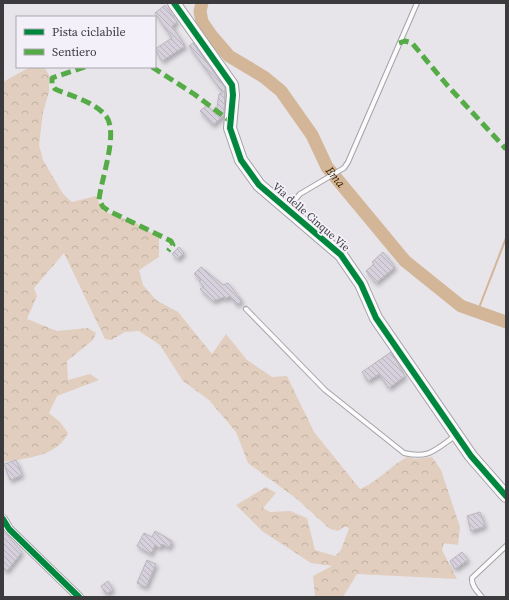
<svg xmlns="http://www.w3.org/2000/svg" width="509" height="600" viewBox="0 0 509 600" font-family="'Source Serif 4',serif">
<defs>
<pattern id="forest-crowns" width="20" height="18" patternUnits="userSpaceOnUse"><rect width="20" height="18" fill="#e1cebe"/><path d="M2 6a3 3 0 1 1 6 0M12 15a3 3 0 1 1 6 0" fill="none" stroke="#c2b2a4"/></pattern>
<pattern id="building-back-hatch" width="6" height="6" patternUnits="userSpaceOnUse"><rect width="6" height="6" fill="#d5d0dc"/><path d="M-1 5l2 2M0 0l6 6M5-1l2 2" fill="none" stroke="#b8b3be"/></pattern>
<filter id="shadow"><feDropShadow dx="2" dy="3" stdDeviation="2" flood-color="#0004"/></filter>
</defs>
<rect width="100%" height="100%" fill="#e7e5ea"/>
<path fill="url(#forest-crowns)" d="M30 67H44L49 75V92L43 112 39 145 43 160 63 194 72 202 96 196 103 211 136 223 159 238V257L139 270 143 285 156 300 178 312 212 354 226 334 247 360 272 377 287 376 314 432 360 489C379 481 389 467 407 457L415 459 432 457 441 470 460 527 458 545 444 543 442 550 457 579 357 574 343 597H315L313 576 332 566 311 563 262 531 236 505 266 487 276 493 263 508 270 512 290 511 307 518 315 550 335 556 341 550 349 528 346 526 338 531 330 529 297 499 248 463 236 432 209 400 183 381 160 345 139 331 125 332 111 340 105 339 64 253 34 288 37 296 27 319 57 331 88 328 96 333 93 340 67 361 68 380 90 374 99 380 57 396 49 413 60 422 68 433C57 457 26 458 3 462V82Z"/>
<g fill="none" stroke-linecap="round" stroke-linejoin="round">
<polyline stroke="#d3b597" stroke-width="2" points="477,313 506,238"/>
<path stroke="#d3b597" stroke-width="13" id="s1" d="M202 3 200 11 202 22 211 35 229 56 264 77 281 91 312 135 327 167 405 261 461 306 506 322"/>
</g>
<g fill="url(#building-back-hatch)" stroke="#b9b7bb" filter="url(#shadow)">
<polygon points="165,5 177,22 172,26 185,46 162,61 155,49 172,38 155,13"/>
<polygon points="193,43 225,88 224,115 213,125 200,111 207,105 216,115 219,94 223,93 189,46"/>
<polygon points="179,247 184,253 178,259 172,254"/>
<polygon points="383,252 395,267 376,283 366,271 374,264 372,262"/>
<polygon points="201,267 223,285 228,283 242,301 237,305 230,296 225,299 224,297 213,301 200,289 204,287 199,281 201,280 194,274"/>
<polygon points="391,352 405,376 389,388 379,374 368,381 362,372"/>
<polygon points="16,460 22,475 10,480 4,464"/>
<polygon points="480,512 485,526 471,531 467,516"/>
<polygon points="3,531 22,552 7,571 3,569"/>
<polygon points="155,531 172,541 169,548 162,544 160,548 155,545 151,554 137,546 144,533 152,537"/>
<polygon points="462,552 468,560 455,569 450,561"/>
<polygon points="147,560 156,564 146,587 137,583"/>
<polygon points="108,581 113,590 106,594 101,586"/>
</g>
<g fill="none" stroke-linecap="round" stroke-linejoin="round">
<g stroke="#a4a2a6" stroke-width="6">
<g id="lane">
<polyline points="289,207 300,194 344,168 348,162 417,3"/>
<path d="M246 309 325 390 404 453C429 459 435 450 455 436"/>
<path d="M482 597C478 592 471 586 472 578L506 546"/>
</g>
</g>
<g stroke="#a4a2a6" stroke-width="10">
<polyline id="street" points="3,519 9,529 79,597"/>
</g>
<g stroke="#a4a2a6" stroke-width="14">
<polyline id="secondary" points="174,3 232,85 233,95 230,128 241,160 259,185 341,255 361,284 376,318 471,456 506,496"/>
</g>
<use href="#lane" stroke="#fbfbfc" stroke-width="4"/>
<use href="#street" stroke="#fbfbfc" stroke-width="8"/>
<use href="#secondary" stroke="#fbfbfc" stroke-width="12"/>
<g stroke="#55ac46" stroke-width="5" stroke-dasharray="10 5" stroke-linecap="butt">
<polyline points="399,43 405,41 412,43 447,85 506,149"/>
<path d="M85 67 52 78V84L55 89C71 96 95 102 106 116 119 133 101 179 99 200L103 207 109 211 171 241 173 245 168 251"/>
<polyline points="152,67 194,94 230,121"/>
</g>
<g stroke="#f4f0f9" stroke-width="8">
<g id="cycleway">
<polyline points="174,3 232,85 233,95 230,128 241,160 259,185 341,255 361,284 376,318 471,456 506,496"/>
<polyline points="3,519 9,529 79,597"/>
</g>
</g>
<use href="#cycleway" stroke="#00873e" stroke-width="6"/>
</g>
<g text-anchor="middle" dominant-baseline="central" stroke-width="3.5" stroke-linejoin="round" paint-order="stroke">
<g font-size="11" fill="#3b3a3d" stroke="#f4f0f9">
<text transform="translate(311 217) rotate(41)">Via delle Cinque Vie</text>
</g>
<g font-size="12" font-style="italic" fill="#432702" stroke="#f4f0f9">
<text stroke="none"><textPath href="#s1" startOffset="228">Ema</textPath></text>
</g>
</g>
<rect width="509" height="600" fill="none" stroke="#3b3a3d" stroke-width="8"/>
<rect x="16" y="16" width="140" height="52" fill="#f4f0f9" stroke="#aaa7ae"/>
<rect x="24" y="29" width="20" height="6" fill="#00873e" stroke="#aaa7ae"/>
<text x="52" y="36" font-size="12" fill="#3b3a3d">Pista ciclabile</text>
<rect x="24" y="49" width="20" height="6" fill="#55ac46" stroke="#aaa7ae"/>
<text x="52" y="56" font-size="12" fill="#3b3a3d">Sentiero</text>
</svg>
